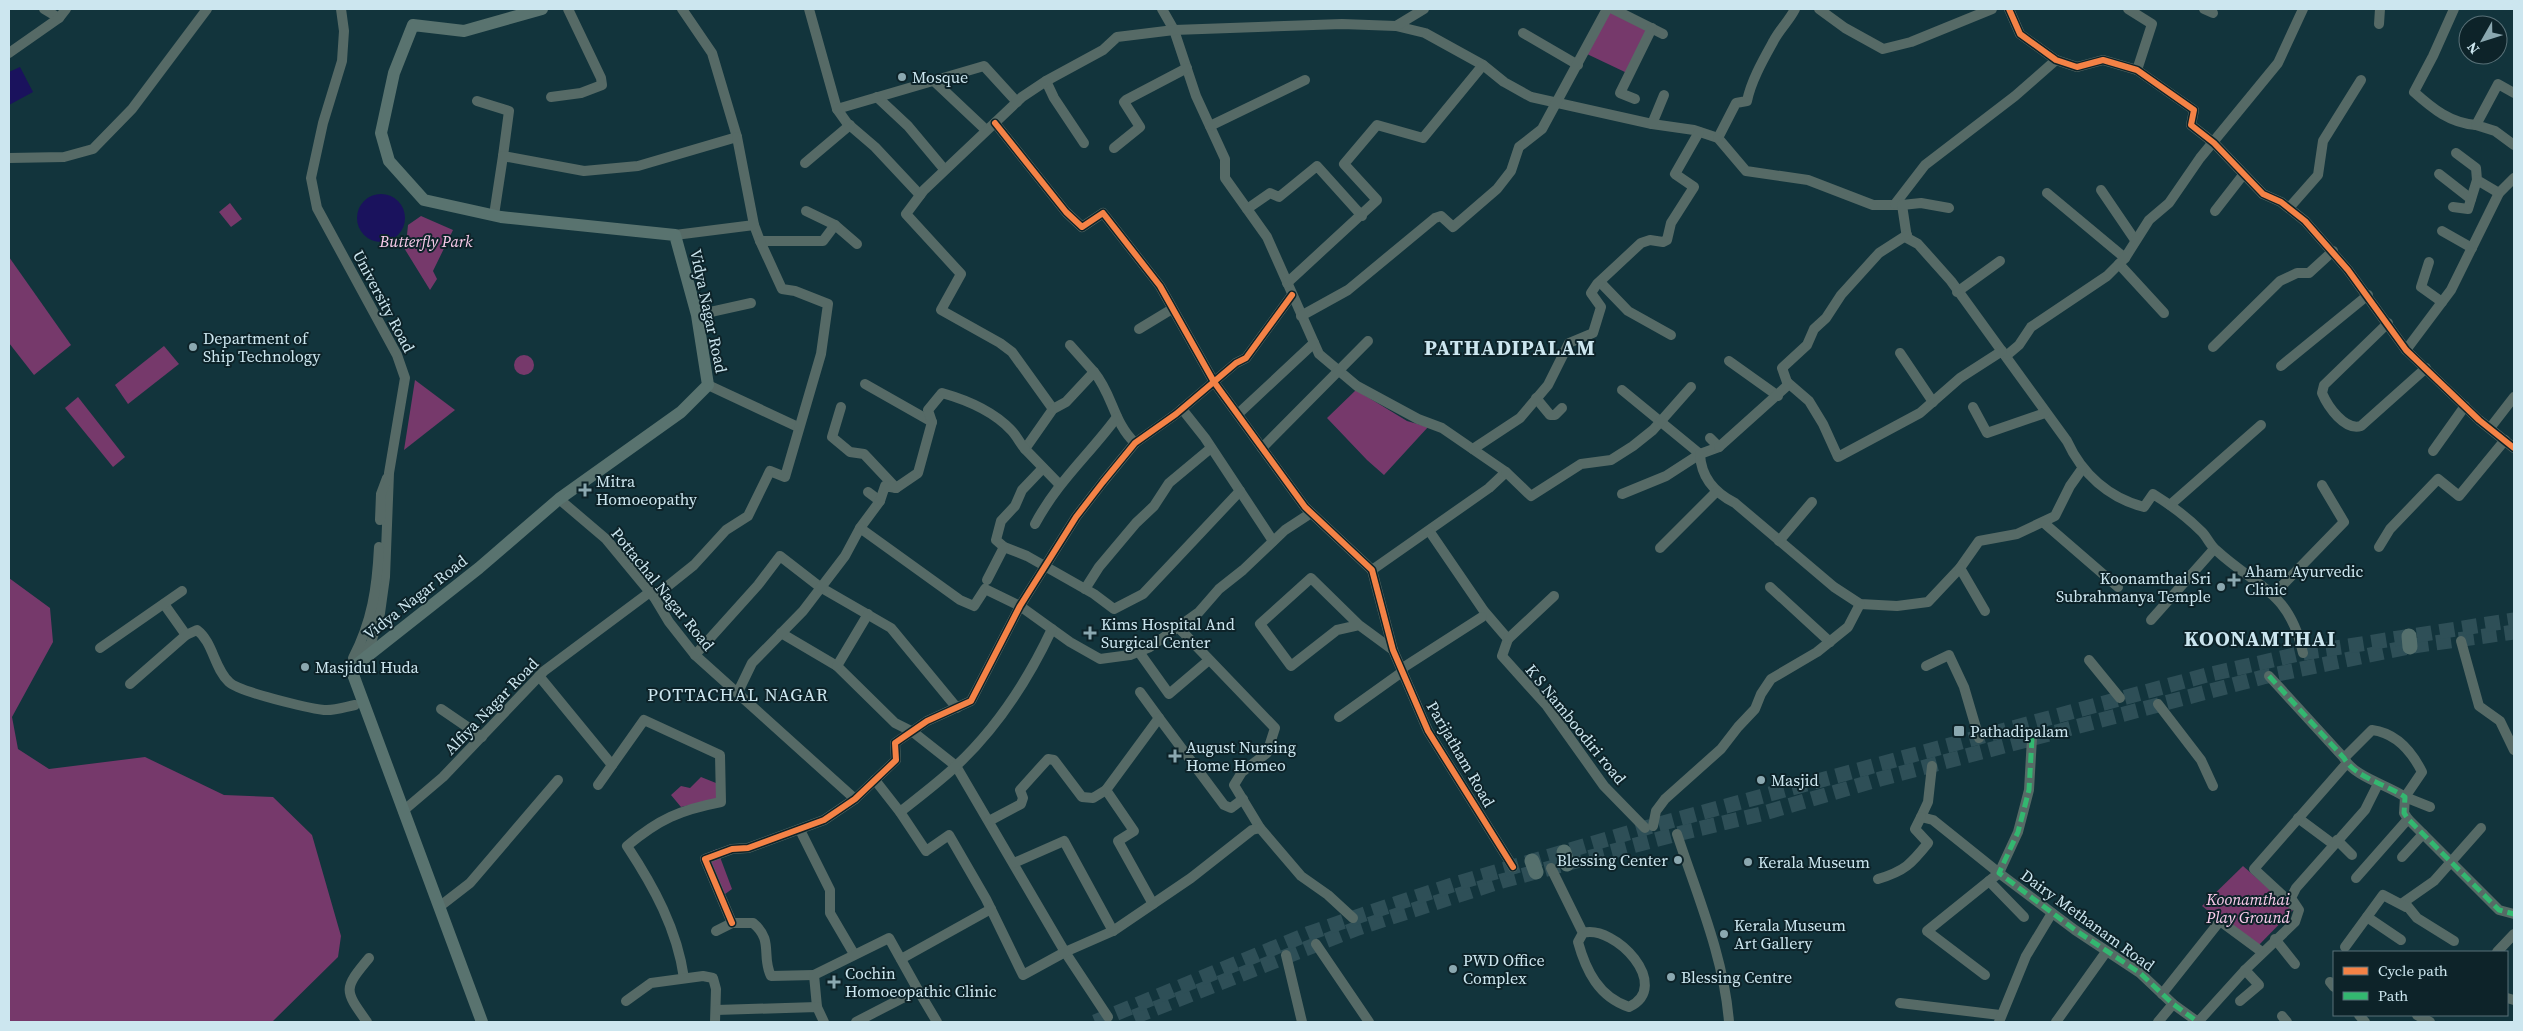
<svg xmlns="http://www.w3.org/2000/svg" width="2523" height="1031" viewBox="0 0 2523 1031" font-family="'Source Serif 4',serif">
<rect width="100%" height="100%" fill="#12343c"/>
<g fill="#76396b">
<polygon points="1609,9 1649,30 1627,73 1587,54"/>
<polygon points="230,203 242,219 231,227 219,212"/>
<polygon points="421,216 453,230 433,271 437,279 430,290 401,243 407,235 408,225"/>
<polygon points="9,257 71,345 34,375 9,343"/>
<polygon points="164,346 179,364 128,404 115,385"/>
<circle cx="524" cy="365" r="10"/>
<polygon points="415,380 455,410 404,450"/>
<polygon points="1356,390 1407,421 1428,427 1384,475 1367,460 1327,418"/>
<polygon points="78,397 125,457 113,467 65,408"/>
<polygon points="9,578 50,608 53,642 12,717 18,749 49,769 145,757 224,795 273,797 312,835 341,936 338,957 272,1022 9,1022"/>
<polygon points="701,777 716,783 718,799 681,807 671,795 681,786 690,788"/>
<polygon points="717,849 732,889 721,897 704,855"/>
<polygon points="2243,866 2293,910 2255,949 2202,906"/>
</g>
<g fill="#1a125d">
<polygon points="20,67 33,92 9,105 9,72"/>
<circle cx="381" cy="218" r="24"/>
</g>
<g fill="none" stroke-linecap="round" stroke-linejoin="round">
<g stroke="#2e4f57" stroke-width="15" stroke-dasharray="15 8" stroke-linecap="butt">
<polyline points="1134,1017 1358,928 1502,881 1677,834 1761,814 1880,779 2263,677 2413,646 2514,632"/>
<polyline points="1095,1022 1310,933 1362,915 1458,883 1645,828 2207,675 2303,653 2514,620"/>
</g>
<g stroke="#566a66" stroke-width="10">
<polyline points="44,9 59,18"/>
<polyline points="341,9 344,31 342,61 323,123 311,178 317,208 397,355 405,378 389,473 385,577 380,613 371,643 359,658"/>
<polyline points="809,9 837,109 847,123 875,147 920,195"/>
<polyline points="1162,9 1174,30 1196,96 1225,159 1225,178 1267,237 1319,354 1357,386 1418,419 1442,428 1506,472 1489,488 1372,570"/>
<polyline points="1613,9 1663,34"/>
<polyline points="1819,9 1845,28 1883,49 1911,42 1992,9"/>
<polyline points="2009,9 2020,34 2056,60 2077,67 2103,60 2137,70 2194,110 2191,125 2214,143 2263,194 2281,202 2305,221 2348,270 2406,350 2479,420 2514,448"/>
<polyline points="2128,9 2152,24 2137,70"/>
<polyline points="2204,9 2213,13"/>
<path d="M2454 9 2433 56 2414 92C2433 109 2450 123 2476 125"/>
<polyline points="2379,24 2380,9"/>
<polyline points="1396,26 1425,33 1483,65 1504,82 1531,97 1652,124 1694,130 1718,138 1746,171 1808,180 1873,205 1902,205"/>
<polyline points="1523,33 1578,65"/>
<polyline points="9,53 59,18 66,9"/>
<polyline points="934,81 986,130"/>
<polyline points="1046,81 1054,98 1084,143"/>
<polyline points="2514,93 2498,84 2476,125 2495,131 2514,145"/>
<polyline points="551,97 581,93 602,85 601,78 568,9"/>
<polyline points="877,97 908,126 944,169"/>
<polyline points="1635,99 1620,93 1652,28"/>
<polyline points="477,101 509,111 503,156"/>
<polyline points="837,109 984,66 1017,102"/>
<polyline points="995,123 1066,212 1082,227 1103,213 1160,286 1214,382 1305,507 1372,570 1393,650 1428,731 1513,867"/>
<polyline points="1652,124 1664,95"/>
<polyline points="1210,126 1305,80"/>
<path d="M1718 138 1736 103 1747 101C1751 81 1763 60 1773 42 1779 30 1789 21 1795 9"/>
<polyline points="1114,148 1140,127 1124,102 1126,100 1187,68"/>
<polyline points="2456,153 2476,168 2477,180 2499,193"/>
<polyline points="9,158 64,157 93,149 132,109 207,9"/>
<polyline points="805,163 850,125"/>
<polyline points="2439,174 2471,199"/>
<polyline points="2101,190 2135,240"/>
<polyline points="2047,193 2125,258"/>
<polyline points="1895,204 1925,165 2015,96 2056,60"/>
<polyline points="2453,207 2468,209 2477,180"/>
<path d="M1949 208 1921 203 1902 205 1907 238 1918 244 1951 281 2067 441C2082 474 2109 498 2144 507L2153 494C2171 505 2187 517 2202 532 2207 537 2210 545 2216 550 2257 588 2289 590 2303 653"/>
<polyline points="2289,208 2318,175 2323,141 2361,80"/>
<polyline points="1247,209 1270,193 1279,197 1317,166 1362,216"/>
<polyline points="806,211 835,225 857,244"/>
<polyline points="2215,211 2243,175"/>
<polyline points="494,215 503,156 584,171 638,166 737,137 712,53 682,9"/>
<polyline points="754,225 760,241 823,241 835,225"/>
<polyline points="2442,231 2472,248"/>
<polyline points="675,235 754,225 737,137"/>
<polyline points="2429,262 2421,287 2442,302"/>
<polyline points="2119,264 2164,313"/>
<polyline points="1600,282 1628,311 1671,335"/>
<polyline points="1287,283 1377,200 1344,164 1377,125 1423,138 1483,65"/>
<polyline points="1957,292 2000,261"/>
<polyline points="697,315 751,303"/>
<polyline points="1301,316 1348,290 1435,218 1441,216 1453,227 1497,189 1511,171 1519,147 1542,129 1607,9"/>
<path d="M2388 323 2324 385 2322 393C2328 407 2345 431 2361 426L2426 368"/>
<polyline points="1139,329 1172,309"/>
<polyline points="1070,345 1094,372"/>
<polyline points="2213,347 2280,281 2297,273 2309,273 2333,251"/>
<polyline points="2406,350 2451,290 2499,193 2514,178"/>
<polyline points="1900,353 1933,402"/>
<polyline points="2006,356 2019,345 2031,327 2107,276 2125,258 2149,220 2169,203 2200,158 2278,63 2303,9"/>
<polyline points="1729,361 1778,396"/>
<polyline points="2281,366 2368,295"/>
<polyline points="1787,382 1809,401 1823,424 1838,457 1920,413 1960,378 2002,351"/>
<polyline points="865,384 932,422"/>
<polyline points="708,385 798,427"/>
<polyline points="1622,390 1700,454 1666,476 1622,494"/>
<polyline points="1536,398 1550,415 1555,415 1562,408"/>
<polyline points="841,407 832,437 850,452 864,454 896,488"/>
<polyline points="1973,407 1987,433 2045,413"/>
<polyline points="1053,409 1012,352 1000,343 941,310 961,274 906,214 924,190 1022,97 1046,81 1103,50 1117,37 1174,30 1342,24 1396,26 1424,9"/>
<polyline points="1182,409 1205,438 1273,541"/>
<polyline points="1238,414 1314,343"/>
<polyline points="2490,428 2514,397"/>
<path d="M1710 438 1719 447 1700 454C1701 477 1715 493 1735 503L1834 587 1860 604 1897 606 1928 602 1960 568 1979 541 2017 534 2055 516 2070 486 2082 469"/>
<polyline points="1719,447 1788,385 1782,368 1807,345 1814,329 1826,318 1841,295 1879,253 1907,235"/>
<polyline points="1262,448 1368,341"/>
<polyline points="1473,449 1520,418 1548,385 1569,343 1593,333 1601,307 1591,293 1597,284 1641,243 1650,240 1663,242 1667,240 1671,223 1694,187 1675,174 1699,132"/>
<polyline points="2433,451 2465,406"/>
<polyline points="1043,468 1022,490 1015,506 1001,521 996,540 1004,547 1027,556 1094,594 1114,609 1143,594 1240,491"/>
<polyline points="1506,472 1531,496 1581,464 1611,460 1633,446 1653,430 1691,387"/>
<path d="M1059 484 1025 449 1053 409 1066 402 1094 372C1113 395 1113 422 1135 443"/>
<polyline points="868,492 880,501"/>
<polyline points="559,499 606,539 654,597 669,622 695,655 855,799"/>
<polyline points="2170,505 2261,425"/>
<polyline points="380,520 381,494 387,478"/>
<polyline points="2044,523 2118,587"/>
<path d="M1035 524C1058 481 1089 455 1117 417"/>
<path d="M860 528 880 501 885 486 896 488 918 473 932 422 928 410 942 393C967 400 993 411 1011 430 1016 435 1020 443 1025 449"/>
<polyline points="1430,532 1484,611 1508,639 1502,656 1547,706 1604,786 1645,828"/>
<polyline points="1779,541 1812,502"/>
<polyline points="2379,547 2390,529 2438,479 2459,496 2505,440"/>
<polyline points="1660,548 1716,492"/>
<polyline points="1960,568 1985,611"/>
<polyline points="987,580 1004,547"/>
<polyline points="1770,587 1830,642"/>
<polyline points="1085,589 1099,567 1136,523 1154,506 1169,483 1211,448"/>
<polyline points="2274,594 2344,522 2322,485"/>
<polyline points="654,597 694,565 726,530 748,516 770,471 785,477 821,354 828,304 795,291 782,289 760,241"/>
<polyline points="164,604 186,635"/>
<polyline points="2151,620 2214,549"/>
<polyline points="1359,625 1337,630 1291,666 1260,624 1311,578 1359,625 1393,650"/>
<polyline points="1178,627 1275,728 1267,753 1242,772 1234,785 1260,828"/>
<polyline points="781,633 837,666 895,723 913,732 956,766 1065,952 1108,1017"/>
<polyline points="1508,639 1554,596"/>
<polyline points="2461,641 2479,706 2500,721 2514,750"/>
<polyline points="100,648 182,591"/>
<polyline points="1139,652 1169,694 1209,660"/>
<polyline points="695,655 758,585 780,556 820,587 891,628 957,708"/>
<path d="M353 658C372 622 377 588 379 547"/>
<polyline points="2089,660 2120,698"/>
<polyline points="837,666 868,614"/>
<polyline points="1926,666 1949,655 1964,687 1979,738"/>
<polyline points="1401,669 1482,617"/>
<polyline points="539,676 612,765"/>
<path d="M2269 676 2344 758C2354 777 2388 785 2405 797L2404 813 2408 819 2499 910 2514 914"/>
<path d="M130 684 186 635 197 630C213 642 214 668 229 682 239 692 308 708 324 710 334 711 345 707 355 705"/>
<polyline points="738,692 752,663 803,611 845,556 860,528 960,600 974,606 985,589 1020,606 1070,642 1100,659 1130,655 1150,647 1199,612 1219,589 1243,570 1285,530 1311,513"/>
<polyline points="1140,692 1159,718"/>
<polyline points="2158,704 2201,760 2213,786"/>
<polyline points="441,709 482,737"/>
<polyline points="1339,717 1402,672"/>
<polyline points="2032,738 2029,790 2018,832 1999,873 2075,930 2140,973 2173,1004 2198,1022"/>
<path d="M2344 758 2372 730C2396 733 2412 752 2422 772L2405 797 2430 807"/>
<polyline points="1932,766 1928,802 1921,817 1933,820 1999,873 1927,931 1985,975"/>
<polyline points="875,780 900,812 926,851 949,835 986,899 1023,975 1065,952 1113,931 1191,878 1252,830 1260,828 1301,876 1328,895 1353,918"/>
<path d="M598 785 644 720 720 755 721 802C680 810 659 819 627 846 654 887 677 929 684 978"/>
<polyline points="1106,790 1134,831 1118,841 1153,904"/>
<polyline points="403,811 443,777 544,671 650,592"/>
<path d="M900 812C919 797 939 782 956 766 998 727 1028 680 1052 629"/>
<polyline points="2298,818 2333,844"/>
<polyline points="989,821 1021,804 1023,798 1020,790 1048,759 1054,760 1082,797 1093,798 1106,790 1159,718 1224,805 1231,808 1243,799"/>
<polyline points="1653,826 1656,811 1665,799 1721,749 1738,727 1755,709 1761,694 1771,679 1817,652 1848,627 1860,604"/>
<polyline points="800,830 830,890 830,913 854,954"/>
<path d="M1677 834C1697 895 1724 957 1729 1022"/>
<polyline points="2337,840 2352,855"/>
<polyline points="2402,857 2423,834"/>
<polyline points="1014,863 1064,841 1113,931"/>
<path d="M1551 868 1583 933 1578 942C1586 971 1599 997 1629 1007 1673 986 1615 924 1583 933"/>
<polyline points="2356,878 2408,819"/>
<path d="M1878 879C1905 871 1911 864 1928 843L1915 829 1921 817"/>
<polyline points="1989,881 2024,917"/>
<polyline points="2293,905 2254,869 2347,763"/>
<polyline points="439,907 470,883 558,780"/>
<polyline points="2367,917 2401,940"/>
<polyline points="732,923 705,859 732,849 748,848 824,820 855,799 896,760 895,743 927,721 971,701 1020,606 1076,517 1103,482 1135,443 1176,414 1236,363 1246,358 1292,295"/>
<path d="M716 931 732 923H753C774 940 761 956 771 976L814 975"/>
<polyline points="2275,939 2295,964"/>
<polyline points="2454,941 2417,918 2404,902 2434,881 2481,828"/>
<polyline points="1316,944 1369,1022"/>
<polyline points="2345,947 2383,895 2406,907"/>
<polyline points="2497,952 2514,934"/>
<polyline points="1286,955 1302,1022"/>
<polyline points="901,959 991,909"/>
<polyline points="2330,982 2334,987"/>
<polyline points="2162,994 2220,921 2262,952"/>
<polyline points="2507,998 2514,1000"/>
<polyline points="626,1001 651,983 703,976 713,978 716,989 715,1022"/>
<polyline points="2240,1001 2259,985 2245,970"/>
<polyline points="1900,1003 2000,1015"/>
<polyline points="817,1007 814,975 889,938 918,990"/>
<polyline points="716,1010 817,1007 824,1022"/>
<polyline points="2359,1015 2365,1022"/>
<polyline points="2417,1015 2430,1022"/>
<polyline points="2282,1016 2287,1022"/>
<path d="M367 1022C344 990 343 989 369 958"/>
<polyline points="856,1022 918,990 937,1022"/>
<polyline points="1999,1022 2026,956 2052,913"/>
<polyline points="2056,1022 2106,952"/>
<polyline points="2158,1022 2173,1004"/>
<polyline points="2198,1022 2245,970 2295,922 2299,910 2291,898 2296,888 2365,810 2378,784"/>
</g>
<g stroke="#59736f" stroke-width="12">
<polyline points="351,669 479,568 559,499 681,412 708,385 697,315 675,235 501,217 424,200 389,161 381,133 394,73 413,25 464,31 542,9"/>
<polyline points="351,669 482,1022"/>
</g>
<g stroke="#55706d" stroke-width="15">
<polyline points="2409,636 2410,647"/>
<polyline points="1564,852 1567,864"/>
<polyline points="1532,861 1536,872"/>
</g>
<g stroke="#33b770" stroke-width="5" stroke-dasharray="10 5" stroke-linecap="butt">
<path d="M2269 676 2344 758C2354 777 2388 785 2405 797L2404 813 2408 819 2499 910 2514 914"/>
<polyline points="2032,738 2029,790 2018,832 1999,873 2075,930 2140,973 2173,1004 2198,1022"/>
</g>
<g stroke="#0d2329" stroke-width="9">
<g id="cycleway">
<polyline points="2009,9 2020,34 2056,60 2077,67 2103,60 2137,70 2194,110 2191,125 2214,143 2263,194 2281,202 2305,221 2348,270 2406,350 2479,420 2514,448"/>
<polyline points="995,123 1066,212 1082,227 1103,213 1160,286 1214,382 1305,507 1372,570 1393,650 1428,731 1513,867"/>
<polyline points="732,923 705,859 732,849 748,848 824,820 855,799 896,760 895,743 927,721 971,701 1020,606 1076,517 1103,482 1135,443 1176,414 1236,363 1246,358 1292,295"/>
</g>
</g>
<use href="#cycleway" stroke="#f48246" stroke-width="6"/>
</g>
<g fill="#8ba8b0" stroke="#0d2329" stroke-width="2">
<circle cx="902" cy="77" r="5"/>
<circle cx="193" cy="347" r="5"/>
<path d="M582.5 482.5h5v5h5v5h-5v5h-5v-5h-5v-5h5z"/>
<path d="M2231.5 572.5h5v5h5v5h-5v5h-5v-5h-5v-5h5z"/>
<circle cx="2221" cy="587" r="5"/>
<path d="M1087.5 625.5h5v5h5v5h-5v5h-5v-5h-5v-5h5z"/>
<circle cx="305" cy="667" r="5"/>
<rect x="1953" y="725" width="12" height="12" rx="2.5"/>
<path d="M1172.5 748.5h5v5h5v5h-5v5h-5v-5h-5v-5h5z"/>
<circle cx="1761" cy="780" r="5"/>
<circle cx="1678" cy="860" r="5"/>
<circle cx="1748" cy="862" r="5"/>
<circle cx="1724" cy="934" r="5"/>
<circle cx="1453" cy="969" r="5"/>
<circle cx="1671" cy="977" r="5"/>
<path d="M831.5 974.5h5v5h5v5h-5v5h-5v-5h-5v-5h5z"/>
</g>
<g text-anchor="middle" dominant-baseline="central" stroke-width="4" stroke-linejoin="round" paint-order="stroke">
<g font-size="16" fill="#cce6ef" stroke="#0d2329" text-anchor="start">
<text x="912" y="77">Mosque</text>
<text x="203" y="338">Department of<tspan x="203" dy="18">Ship Technology</tspan></text>
<text x="596" y="481">Mitra<tspan x="596" dy="18">Homoeopathy</tspan></text>
<text x="2245" y="571">Aham Ayurvedic<tspan x="2245" dy="18">Clinic</tspan></text>
<text x="2211" y="578" text-anchor="end">Koonamthai Sri<tspan x="2211" dy="18">Subrahmanya Temple</tspan></text>
<text x="1101" y="624">Kims Hospital And<tspan x="1101" dy="18">Surgical Center</tspan></text>
<text x="315" y="667">Masjidul Huda</text>
<text x="1970" y="731">Pathadipalam</text>
<text x="1186" y="747">August Nursing<tspan x="1186" dy="18">Home Homeo</tspan></text>
<text x="1771" y="780">Masjid</text>
<text x="1668" y="860" text-anchor="end">Blessing Center</text>
<text x="1758" y="862">Kerala Museum</text>
<text x="1734" y="925">Kerala Museum<tspan x="1734" dy="18">Art Gallery</tspan></text>
<text x="1463" y="960">PWD Office<tspan x="1463" dy="18">Complex</tspan></text>
<text x="845" y="973">Cochin<tspan x="845" dy="18">Homoeopathic Clinic</tspan></text>
<text x="1681" y="977">Blessing Centre</text>
</g>
<g font-size="16" font-style="italic" fill="#fbcdec" stroke="#0d2329">
<text x="426" y="241">Butterfly Park</text>
<text x="2248" y="899">Koonamthai<tspan x="2248" dy="18">Play Ground</tspan></text>
</g>
<g font-size="16" fill="#cce6ef" stroke="#0d2329">
<text transform="translate(384 301) rotate(62)">University Road</text>
<text transform="translate(709 311) rotate(78)">Vidya Nagar Road</text>
<text transform="translate(663 589) rotate(51)">Pottachal Nagar Road</text>
<text transform="translate(415 597) rotate(-38)">Vidya Nagar Road</text>
<text transform="translate(491 706) rotate(-46)">Alfiya Nagar Road</text>
<text transform="translate(1576 724) rotate(51)">K S Namboodiri road</text>
<text transform="translate(1461 754) rotate(60)">Parijatham Road</text>
<text transform="translate(2088 920) rotate(36)">Dairy Methanam Road</text>
</g>
<g font-size="18" letter-spacing="1" fill="#cce6ef" stroke="#0d2329">
<text x="738" y="694">POTTACHAL NAGAR</text>
</g>
<g font-size="21" font-weight="bold" letter-spacing="1" fill="#cce6ef" stroke="#0d2329">
<text x="1510" y="347">PATHADIPALAM</text>
<text x="2260" y="638">KOONAMTHAI</text>
</g>
</g>
<rect width="2523" height="1031" fill="none" stroke="#cce6ef" stroke-width="20"/>
<rect x="2333" y="951" width="175" height="65" fill="#0d2329" stroke="#597178"/>
<rect x="2343" y="967" width="25" height="8" fill="#f48246" stroke="#597178"/>
<text x="2378" y="976" font-size="15" fill="#cce6ef">Cycle path</text>
<rect x="2343" y="992" width="25" height="8" fill="#33b770" stroke="#597178"/>
<text x="2378" y="1001" font-size="15" fill="#cce6ef">Path</text>
<g transform="translate(2483 40) rotate(231)"><circle r="24" fill="#0d2329" stroke="#597178"/>
<path d="M0-4L9 19L0 12L-9 19Z" fill="#8ba8b0"/>
<text y="-8" font-size="14" font-weight="bold" text-anchor="middle" fill="#cce6ef">N</text>
</g>
</svg>
